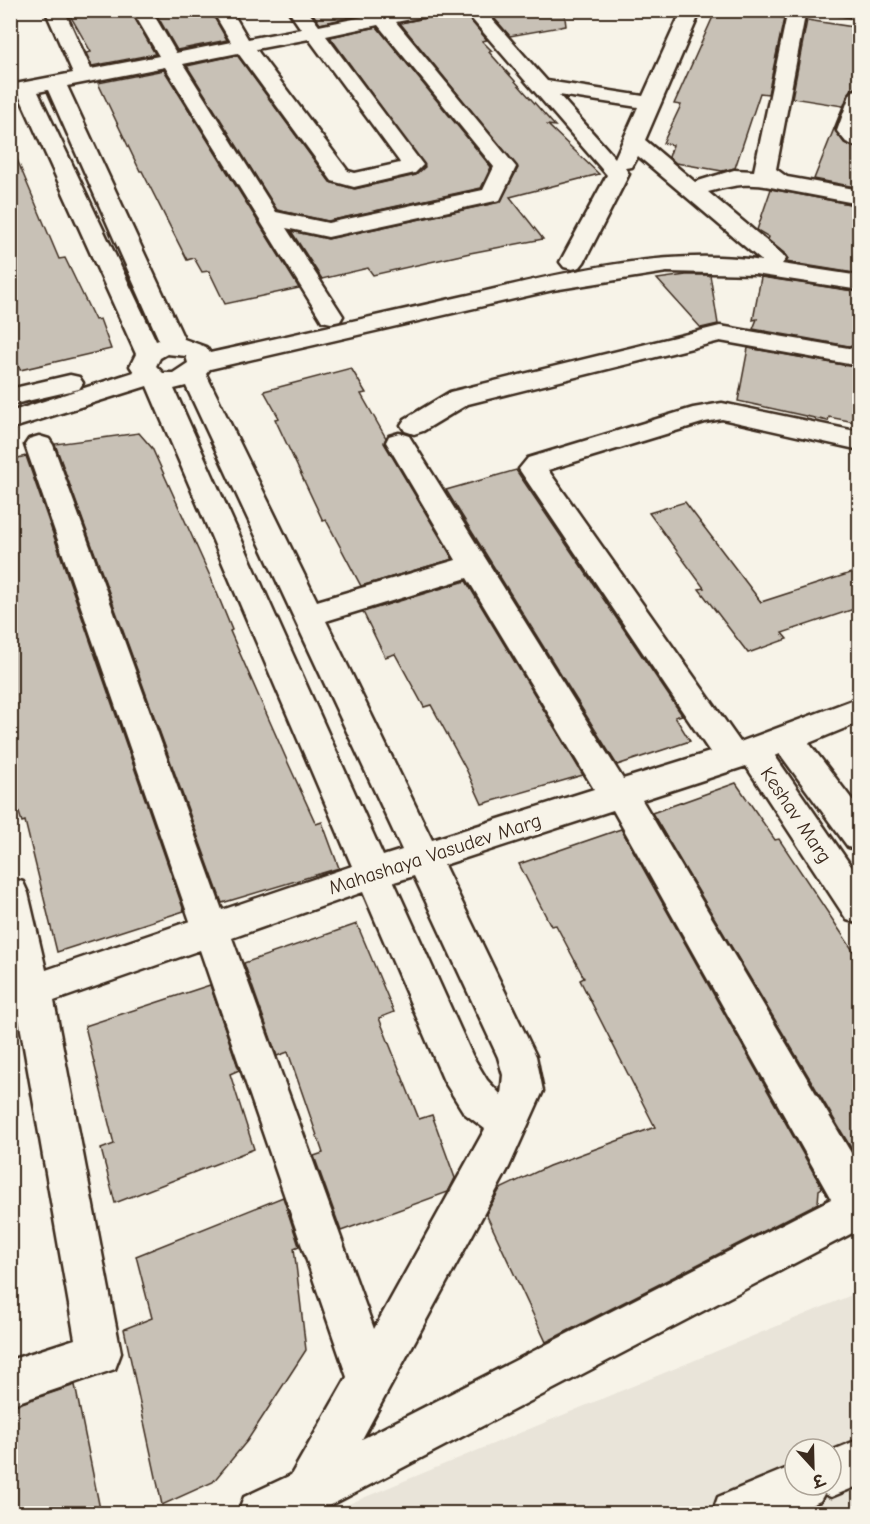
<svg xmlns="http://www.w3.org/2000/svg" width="870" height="1524" viewBox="0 0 870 1524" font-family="'Comic Neue','Playpen Sans Deva',sans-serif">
<rect width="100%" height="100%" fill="#f7f3e8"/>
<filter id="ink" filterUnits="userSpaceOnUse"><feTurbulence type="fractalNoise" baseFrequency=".0167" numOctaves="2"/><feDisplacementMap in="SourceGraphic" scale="12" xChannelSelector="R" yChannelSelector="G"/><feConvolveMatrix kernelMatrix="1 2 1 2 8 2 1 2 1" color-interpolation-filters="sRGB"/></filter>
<g filter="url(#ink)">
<path fill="#e9e4d9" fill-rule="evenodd" d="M859 1292V1513H327ZM795 1449H831V1485H795Z"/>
<g fill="#c8c1b6" stroke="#3b2a1e" stroke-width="1.5">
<polygon points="67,10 130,10 155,54 92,66 86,53 91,52"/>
<polygon points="154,10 210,10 227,40 177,50"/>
<polygon points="310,10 383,10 320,24"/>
<polygon points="440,10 462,10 487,40 482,41 492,51 489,52 555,126 548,125 599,174 510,197 543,239 470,253 373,275 368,268 322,279 291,231 328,239 500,202 518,168 400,23 436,16"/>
<polygon points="487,10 564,10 566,26 510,36"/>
<polygon points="716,10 738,10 784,18 768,94 760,93 735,168 722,171 676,163 669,157 673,145 663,143 681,105 674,104"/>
<polygon points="807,20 860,28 860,87 852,89 848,94 835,130 844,143 860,150 860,188 814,179 843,106 792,98"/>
<polygon points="377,27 491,167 481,188 328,221 277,210 187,66 237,55 330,182 355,189 416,175 425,167 330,37"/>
<polygon points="164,70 299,288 225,304 209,271 202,272 194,258 187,260 142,171 140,171 98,83"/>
<polygon points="10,143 59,259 65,258 95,320 100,319 111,349 20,370 10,342"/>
<polygon points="771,189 860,206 860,274 786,262 788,259 784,253 768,240 769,237 757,230"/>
<polygon points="686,275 710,275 718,324 701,328 657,279"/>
<polygon points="761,277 860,292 860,348 753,329 757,319 753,320"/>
<polygon points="748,348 860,368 860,423 829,417 828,421 738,401"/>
<polygon points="351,368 366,393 361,394 386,438 384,443 453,559 361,586 326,520 323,521 275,419 279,418 264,391"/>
<polygon points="139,433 152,448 210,576 232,630 230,631 289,765 316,824 322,822 339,868 222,903 55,444"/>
<polygon points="26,456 184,911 57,952 25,821 22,822 10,785 10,460"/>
<polygon points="516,470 682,715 675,717 690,741 617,765 446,490"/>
<polygon points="685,502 761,602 860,570 860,607 782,633 787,639 748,653 699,589 704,588 649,513"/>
<polygon points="466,581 583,775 482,804 467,771 431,705 424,707 395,654 385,657 363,612"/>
<polygon points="736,783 775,840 779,839 860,961 860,1163 652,813"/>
<polygon points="621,829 822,1188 819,1190 818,1203 546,1342 486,1214 500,1189 549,1166 655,1127 580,980 584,978 556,925 551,926 519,864"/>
<polygon points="357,924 394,1012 379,1018 419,1119 432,1115 455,1178 448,1192 341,1231 314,1156 323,1153 288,1052 277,1056 244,963"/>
<polygon points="210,985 239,1070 230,1074 254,1149 115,1203 101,1149 114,1144 85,1026"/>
<polygon points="283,1197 299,1246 294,1248 306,1350 247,1441 213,1482 162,1505 124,1329 152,1318 136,1256"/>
<polygon points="75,1385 101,1514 10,1514 10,1407"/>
</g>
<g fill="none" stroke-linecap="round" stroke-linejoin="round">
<g stroke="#3b2a1e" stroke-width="5">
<g id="minor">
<path d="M45 10H64L91 69 159 56 132 10H151L176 53 231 42 212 10H231L248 39 301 29 288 10H307L319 26 397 10H438L436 14 396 22 516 167 500 200 328 237 286 228 343 316 340 321 331 323 322 321 319 316 165 67 67 86 184 339 206 347 210 353C295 334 380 315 464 296 559 274 665 246 762 261L638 156 632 167 625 168 629 174 584 262 580 267 572 269 564 267 560 262 607 175 464 10H484L547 81 643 96 682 10H701L645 140 695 182 734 170 754 171 788 10H806L776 169 787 177 860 190V204L780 189C752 182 736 184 708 192L782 254 786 259 782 264 860 276V290L755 274 667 272 553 290 210 369 206 374 317 601 456 560 386 442 389 436 399 433 409 436 623 779 710 752 523 475 519 469 528 458 693 408 722 403 860 432V450L722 419 705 422 548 470 740 742 860 697V722L809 743 860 810V851L848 847 780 754 775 756 860 879V924L847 920 746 766 642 800 860 1168V1229L314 1514H238L244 1497 291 1475 347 1377 200 950 54 1001 121 1353 115 1369 10 1405V1360L75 1339 18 1013 10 1016V878L23 882 28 893 46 970 190 921 25 445 29 439 39 436 49 439 53 445 222 910 352 866 147 386 10 429V412L134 372 130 366 136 354 19 95 10 97V85L73 73ZM378 25 494 167 483 190 328 223 276 212 183 64 238 53 332 181 354 187 415 173 423 165 326 36ZM309 39 399 161 400 163 355 173 348 171 256 49ZM48 90 159 340 156 341 38 92ZM559 95 638 107 615 158ZM167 354 186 356 188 363 173 373H163L156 366 160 358ZM186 386 402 850 383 856 174 389ZM467 578 594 789 432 840 326 621ZM613 810 831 1199 362 1439 509 1167 543 1091 536 1056 444 865ZM414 876 498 1057 503 1075 501 1095 487 1080 472 1055 394 882ZM363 892 444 1081 464 1113 485 1129 374 1329 232 938Z"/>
<polygon points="837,10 860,10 860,18 839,14"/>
<polygon points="860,89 860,148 846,142 837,131 850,95 853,91"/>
<polygon points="720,326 860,350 860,366 720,341 468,404 423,431 414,434 405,431 401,425 405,419 450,392"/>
<polygon points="70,375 79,377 83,383 79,389 10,405 10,389"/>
<polygon points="860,1439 860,1485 831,1497 824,1494 820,1501 792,1514 712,1514 718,1497 795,1465 795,1485 831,1485 831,1451"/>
</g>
</g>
<use href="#minor" fill="#f7f3e8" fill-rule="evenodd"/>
</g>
</g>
<g text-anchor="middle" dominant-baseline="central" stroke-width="6" stroke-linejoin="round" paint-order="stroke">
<g font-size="20" fill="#3b2a1e" stroke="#f7f3e8">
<text transform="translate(796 815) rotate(56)">Keshav Marg</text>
<text transform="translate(435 854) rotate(-18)">Mahashaya Vasudev Marg</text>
</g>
</g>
<rect width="870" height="1524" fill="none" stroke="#f7f3e8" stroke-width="36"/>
<rect x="18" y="18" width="834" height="1488" fill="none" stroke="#3b2a1e" stroke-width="2" filter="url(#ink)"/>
<g transform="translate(813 1467) rotate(158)"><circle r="28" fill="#f7f3e8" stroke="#aca397" stroke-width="1.5"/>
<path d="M0-4.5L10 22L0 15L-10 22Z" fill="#3b2a1e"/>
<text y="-9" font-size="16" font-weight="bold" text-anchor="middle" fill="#3b2a1e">उ</text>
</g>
</svg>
